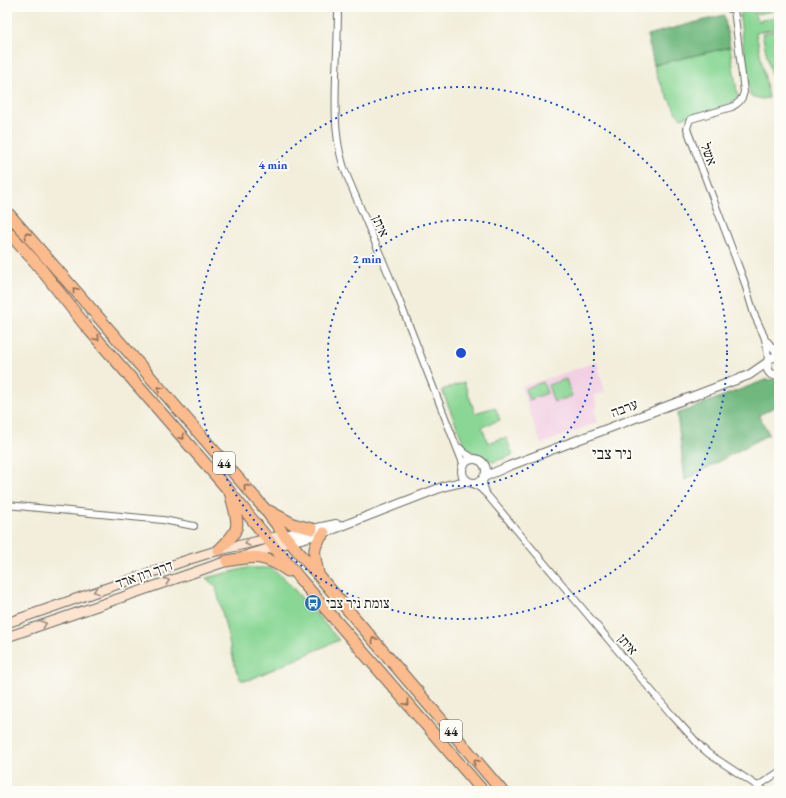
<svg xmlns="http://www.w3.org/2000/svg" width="786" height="798" viewBox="0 0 786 798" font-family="'EB Garamond','Frank Ruhl Libre',serif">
<rect width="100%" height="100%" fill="#fdfcf7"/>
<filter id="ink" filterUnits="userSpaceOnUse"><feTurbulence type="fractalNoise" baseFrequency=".025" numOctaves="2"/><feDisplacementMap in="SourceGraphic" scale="8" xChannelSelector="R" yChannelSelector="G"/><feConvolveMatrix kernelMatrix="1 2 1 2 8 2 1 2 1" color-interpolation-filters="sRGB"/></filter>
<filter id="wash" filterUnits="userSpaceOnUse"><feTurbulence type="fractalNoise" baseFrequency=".012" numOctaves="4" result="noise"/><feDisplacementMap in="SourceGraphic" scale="16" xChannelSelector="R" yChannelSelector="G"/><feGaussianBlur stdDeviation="0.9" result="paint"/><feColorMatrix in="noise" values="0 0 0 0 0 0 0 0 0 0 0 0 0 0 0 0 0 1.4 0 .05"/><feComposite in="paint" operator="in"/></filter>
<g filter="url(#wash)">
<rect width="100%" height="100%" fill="#f2eedb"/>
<polygon fill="#f2cfe2" points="597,362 605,392 594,396 598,408 594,409 598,422 541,444 521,387"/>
<g fill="#8ad795" stroke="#537a58">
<polygon points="746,7 750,7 758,21 779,16 779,28 756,33 769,98 762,99 750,96 740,19 740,15"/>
<polygon points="754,7 779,7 779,10 756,14"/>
<polygon points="779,30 779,99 777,99 762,34"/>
<path d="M730 47 738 98C728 108 695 114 681 118L677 114 658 79 654 65Z"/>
<polygon points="566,379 572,396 554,402 548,385"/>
<polygon points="464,382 475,413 495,407 500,420 482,427 488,443 506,437 513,455 493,462 468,449 464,444 442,390"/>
<polygon points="543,382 547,393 529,400 525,389"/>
<polygon points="247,568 271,568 284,578 339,640 249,680 241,680 236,670 216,587 206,578"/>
</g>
<g fill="#6fb87e" stroke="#466a4d">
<polygon points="724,15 730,47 654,65 647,35"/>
<polygon points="775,379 779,392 779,405 759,415 769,434 685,480 677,414 765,380"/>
</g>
</g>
<g filter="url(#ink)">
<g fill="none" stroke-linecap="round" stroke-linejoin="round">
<g stroke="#67665f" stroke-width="8">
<g id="minor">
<path d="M338 7C338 30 337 53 336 75 335 110 334 144 347 176L394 287 464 466"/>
<polyline points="728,7 730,9 738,7"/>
<path d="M734 9 744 92C742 100 739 103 732 107L691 119 689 122 687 129 744 281 754 314 764 336 767 347 768 361"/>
<polyline points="768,342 779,356"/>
<polyline points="460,448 465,453 476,460"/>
<polyline points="484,478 483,483 486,493"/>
<polyline points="472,483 480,488 488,496 671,714 702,748 709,754 765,791"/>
<polyline points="7,505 163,520 194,526"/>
<polyline points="758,786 779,772"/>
</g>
</g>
<g stroke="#67665f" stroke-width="10">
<g id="tertiary">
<path d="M779 356 770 358C766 363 766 369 771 374L779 376"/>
<circle cx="474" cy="471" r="12"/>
<polyline points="484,477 509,466 749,375 768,362"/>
<polyline points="285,535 336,524"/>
<polyline points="290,542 324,533 445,486 467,481"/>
</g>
</g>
<g stroke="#67665f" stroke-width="11">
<g id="secondary">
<polyline points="245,556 290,542"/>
<polyline points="7,623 187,560 219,550 285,535"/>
<polyline points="7,637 233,559"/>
</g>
</g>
<g stroke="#67665f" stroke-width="13">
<g id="trunk">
<polyline points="7,212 264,508 290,542 502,791"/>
<polyline points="7,231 37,264 85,325 230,492 300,579 483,791"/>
<polyline points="269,511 293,524 312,529"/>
<path d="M219 550C242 528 239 526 231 496"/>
<path d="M227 561C254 556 264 554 288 571"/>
<path d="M318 573C314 554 311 548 324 533"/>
</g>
</g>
<use href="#minor" stroke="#fff" stroke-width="6"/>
<use href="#tertiary" stroke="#fff" stroke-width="8"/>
<use href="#secondary" stroke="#fde4d1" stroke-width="9"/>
<use href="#trunk" stroke="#fbbb8c" stroke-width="11"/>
</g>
<defs><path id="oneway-chevron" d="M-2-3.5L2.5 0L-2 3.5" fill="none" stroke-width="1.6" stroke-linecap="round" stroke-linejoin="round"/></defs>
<g stroke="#8c6c54">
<use href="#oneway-chevron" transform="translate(27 235) rotate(-132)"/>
<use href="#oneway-chevron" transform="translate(75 290) rotate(-130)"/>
<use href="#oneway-chevron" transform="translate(97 338) rotate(49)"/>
<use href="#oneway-chevron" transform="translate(160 389) rotate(-131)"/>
<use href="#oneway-chevron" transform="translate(182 437) rotate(49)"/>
<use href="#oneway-chevron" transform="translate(246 487) rotate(-131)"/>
<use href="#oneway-chevron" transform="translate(374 640) rotate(-131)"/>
<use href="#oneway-chevron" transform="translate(407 703) rotate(49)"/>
<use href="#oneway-chevron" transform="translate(476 762) rotate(-130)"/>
</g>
<g stroke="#988a80">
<use href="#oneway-chevron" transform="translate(247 543) rotate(166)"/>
<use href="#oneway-chevron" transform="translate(167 581) rotate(-19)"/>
<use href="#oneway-chevron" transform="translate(96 591) rotate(161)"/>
<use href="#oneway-chevron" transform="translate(44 624) rotate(-19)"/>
</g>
</g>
<g fill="none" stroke="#1d4ed8" stroke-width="2" stroke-dasharray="2 4">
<circle cx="461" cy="353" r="133"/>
<circle cx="461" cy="353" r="266"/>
</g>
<defs>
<g id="bus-disc" transform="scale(0.9)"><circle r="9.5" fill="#1f6fb2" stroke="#fdfcf7"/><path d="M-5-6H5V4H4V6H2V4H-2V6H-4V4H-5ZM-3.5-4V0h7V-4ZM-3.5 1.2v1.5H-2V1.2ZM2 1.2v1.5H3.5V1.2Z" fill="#fff"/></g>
</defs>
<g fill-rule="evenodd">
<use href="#bus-disc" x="313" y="603"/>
</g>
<g text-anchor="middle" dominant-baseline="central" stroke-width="4" stroke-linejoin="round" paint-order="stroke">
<g fill="#fdfcf7" stroke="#605f5e" stroke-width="1">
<rect x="213" y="452" width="22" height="22" rx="3"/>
<rect x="440" y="720" width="22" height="22" rx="3"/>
</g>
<g font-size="13" font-weight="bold" fill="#1c1c1c">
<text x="224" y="463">44</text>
<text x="451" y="731">44</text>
</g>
<g font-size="14" fill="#1c1c1c" stroke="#fdfcf7">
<text transform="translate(709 154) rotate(70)">אשל</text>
<text transform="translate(381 226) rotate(67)">איתן</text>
<text transform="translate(624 408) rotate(-21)">ערבה</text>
<text transform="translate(144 574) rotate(-19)">דרך רון ארד</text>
<text transform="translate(628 644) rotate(50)">איתן</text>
</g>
<g font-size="14" fill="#1c1c1c" stroke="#fdfcf7" text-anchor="start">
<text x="326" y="603">צומת ניר צבי</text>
</g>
<g font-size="16" fill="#1c1c1c" stroke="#fdfcf7">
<text x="612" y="453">ניר צבי</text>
</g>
</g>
<circle cx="461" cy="353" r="6" fill="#1d4ed8" stroke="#fdfcf7" stroke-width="2"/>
<g font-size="12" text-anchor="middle" font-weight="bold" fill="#1d4ed8" stroke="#fdfcf7" stroke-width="4" stroke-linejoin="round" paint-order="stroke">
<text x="273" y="169">4 min</text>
<text x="367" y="263">2 min</text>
</g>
<rect width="786" height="798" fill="none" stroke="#fdfcf7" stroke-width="24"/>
</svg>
